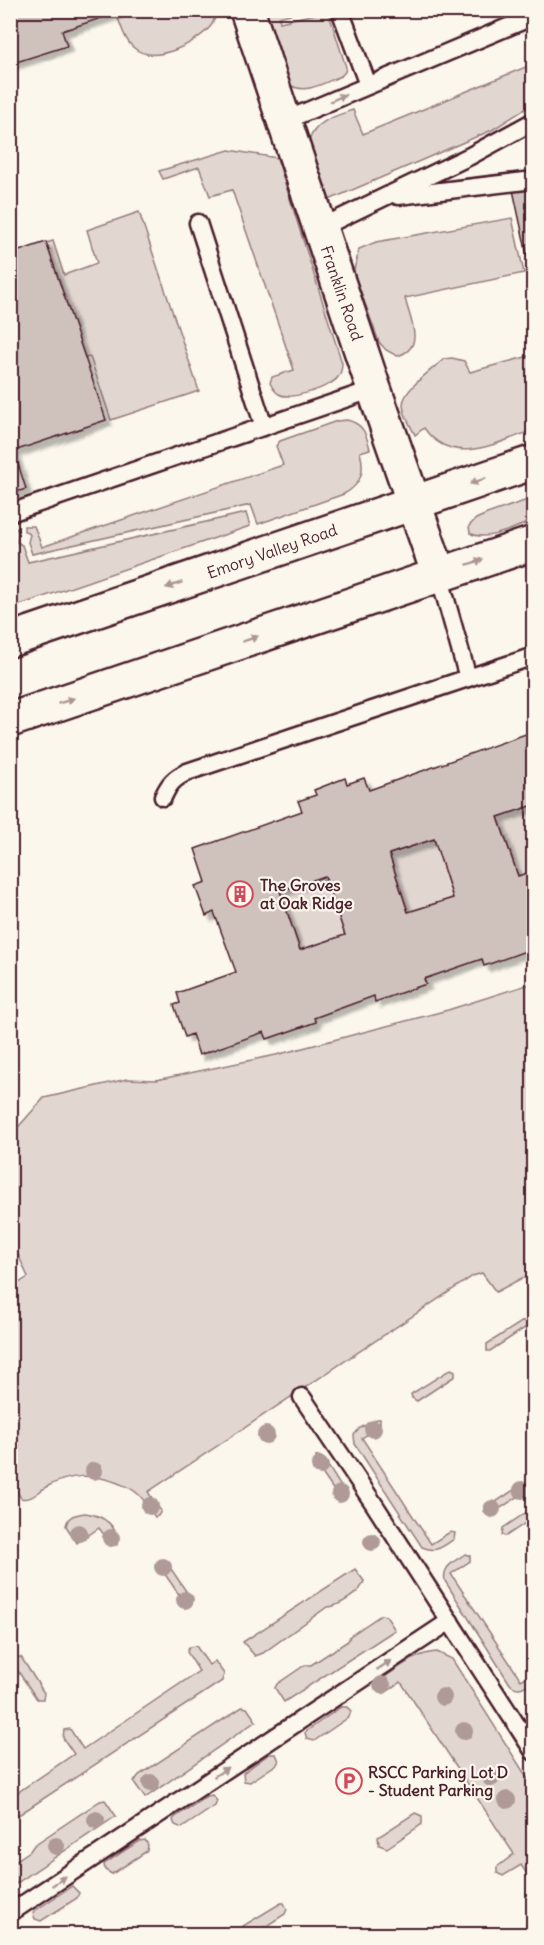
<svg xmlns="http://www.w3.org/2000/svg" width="544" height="1945" viewBox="0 0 544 1945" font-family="Delius,sans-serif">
<defs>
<filter id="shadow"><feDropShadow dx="5.5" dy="5.5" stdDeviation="1.5" flood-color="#0004"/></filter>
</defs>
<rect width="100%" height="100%" fill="#fbf7ec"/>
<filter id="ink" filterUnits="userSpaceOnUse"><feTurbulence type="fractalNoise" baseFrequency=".0167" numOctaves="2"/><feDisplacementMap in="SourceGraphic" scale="12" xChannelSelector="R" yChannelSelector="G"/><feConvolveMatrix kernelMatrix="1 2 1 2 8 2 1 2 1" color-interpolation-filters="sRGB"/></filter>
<g filter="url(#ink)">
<g fill="#e2d7d0" stroke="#967b7e" stroke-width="1.5">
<path d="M115 11H218C215 16 214 23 210 27 195 44 154 65 134 48 124 40 120 22 115 11Z"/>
<path d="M264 11H302L279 17 280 22 328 11 346 67 345 72 341 76C325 82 306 95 290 85Z"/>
<path d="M533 64V104L492 130 329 200 309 141C315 121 335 116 353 110L363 134Z"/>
<path d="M229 150 277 158 342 363C342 368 341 373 338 377 332 387 290 401 279 394 275 392 272 387 270 383L272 377 294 370 232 190 210 196 199 167 163 179 159 171Z"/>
<polygon points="139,212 199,391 111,420 90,357 85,358 46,243 53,241 64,275 97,263 87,230"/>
<path d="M512 218 524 273 405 298C409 318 427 348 397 356L386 350 379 342 355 276 354 270 359 249 376 242Z"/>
<path d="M533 355V430C497 443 452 468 424 428L415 435C411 426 403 415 403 404 404 389 433 369 444 359L452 358 464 361 470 372Z"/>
<path d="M347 420C364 424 366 434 370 449L360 452C365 471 362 484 344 494L258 524 251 505 32 554 28 542 30 535 28 532 24 531V526H34L42 547 283 465 276 446 280 441 337 421Z"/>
<path d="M533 498V521C516 526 487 543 470 533L469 526 476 519 487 514Z"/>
<polygon points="246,513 250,526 11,608 11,557 14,555 11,544 11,531 17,528 18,533 17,542 22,545 28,562"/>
<polygon points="533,805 533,871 518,876 498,817"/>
<polygon points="434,839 453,898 408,912 389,854"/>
<polygon points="325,876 345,935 300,950 280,891"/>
<path d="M533 983V1278H522L496 1292 482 1273 473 1276 148 1492 161 1511 158 1516 155 1517C149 1509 145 1500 138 1494 132 1488 125 1486 118 1483 92 1473 70 1474 46 1487 38 1492 31 1501 21 1498L11 1482 10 1289 28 1277 11 1238V1135L44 1098 127 1079 156 1080 276 1055 448 1010Z"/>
<polygon points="523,1321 527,1321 528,1326 490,1351 487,1351 487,1344"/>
<polygon points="451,1369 455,1371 455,1376 417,1401 412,1398 411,1394"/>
<path d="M377 1419H380V1426L362 1438 431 1544 450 1532 455 1533 454 1539C443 1547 436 1553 422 1547L355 1444 354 1435 360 1428Z"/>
<polygon points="318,1456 323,1458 345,1493 343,1499 339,1498 315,1463 316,1457"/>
<polygon points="524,1483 529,1484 530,1489 493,1513 486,1513 487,1508"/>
<polygon points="533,1508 533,1518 506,1536 502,1535 503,1528"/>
<path d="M85 1513C103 1515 119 1526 117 1545L111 1544 99 1528 77 1543 66 1526C68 1515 75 1515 85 1513Z"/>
<path d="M465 1554 470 1556V1561L451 1574 521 1680 533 1673V1681C525 1686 518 1692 510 1684L445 1581C442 1566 455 1561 465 1554Z"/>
<polygon points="163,1560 167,1563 190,1597 190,1602 184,1602 160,1567 160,1562"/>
<path d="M355 1569 364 1581C362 1592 338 1607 327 1607L263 1653 255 1656 243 1642Z"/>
<polygon points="381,1615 386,1616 395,1630 284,1702 275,1688 277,1684 305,1665 311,1665 348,1641 350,1636"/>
<polygon points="196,1646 209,1665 215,1661 224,1674 222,1681 17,1816 11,1818 11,1797 74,1754 63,1738 64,1730 70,1729 83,1749 199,1671 187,1652 189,1647"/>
<path d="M437 1652 452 1659 533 1787V1883L521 1865 503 1876 497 1873V1867L514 1854 401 1682 385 1693H381L377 1689 376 1683C395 1671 414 1653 437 1652Z"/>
<polygon points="18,1657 21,1657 44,1693 43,1699 37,1699 13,1664 13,1660"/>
<polygon points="242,1707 247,1708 256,1721 145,1798 134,1782 139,1775"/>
<polygon points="341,1707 347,1707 351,1711 349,1717 314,1741 307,1739 305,1733 308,1730"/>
<polygon points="269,1754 276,1754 279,1761 277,1764 250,1782 244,1781 243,1773"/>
<polygon points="212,1795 217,1801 215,1806 182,1828 175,1825 173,1820 175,1817 207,1796"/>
<polygon points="105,1800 116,1816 11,1887 11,1864 30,1851 34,1845 100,1801"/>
<polygon points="415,1813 422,1816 422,1824 387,1848 379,1845 378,1837"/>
<polygon points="145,1840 148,1845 147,1851 112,1874 105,1870 104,1864 139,1841"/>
<polygon points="72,1886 79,1893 77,1898 41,1921 35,1919 33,1913 36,1910"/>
<polygon points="281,1903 284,1903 287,1909 285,1914 254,1934 245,1934 243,1926"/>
</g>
<g fill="#cfc2bc" stroke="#4a1f2b" stroke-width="1.5" fill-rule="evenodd" filter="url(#shadow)">
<polygon points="10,10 115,10 116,13 62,31 67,46 10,64"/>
<polygon points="534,173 534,287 513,190 524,175"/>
<polygon points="46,242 106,420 14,451 26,489 10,494 10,254"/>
<path d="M534 731V805L498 817 518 876 534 871V948L484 966 482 959 424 979 426 984 375 1002 374 996 314 1018 316 1022 267 1039 264 1032 199 1055 192 1034 185 1037 174 1005 180 1003 177 993 236 972 214 912 206 916 195 886 206 882 195 849 302 811 298 801 316 795 314 790 345 778 347 784 364 778 369 790ZM434 839 453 898 408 912 389 854ZM325 876 345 935 300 950 280 891Z"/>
</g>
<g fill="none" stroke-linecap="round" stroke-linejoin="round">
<g stroke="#4a1f2b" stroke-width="21">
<g id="lane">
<polyline points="340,10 368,85"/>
<polyline points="284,121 534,16"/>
<polyline points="398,196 525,181"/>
<polyline points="198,223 264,427"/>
<polyline points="320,228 470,156 534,121"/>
<polyline points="10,513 374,389"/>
<polyline points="468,678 534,656"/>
<path d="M163 797C169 784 174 778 187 772L468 678 439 575"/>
<polyline points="302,1397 374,1504 534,1752"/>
<polyline points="10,1913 450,1621"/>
</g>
</g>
<g stroke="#4a1f2b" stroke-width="38">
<polyline id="street" points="247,10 374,389 439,575"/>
</g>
<g stroke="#4a1f2b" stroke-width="38">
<g id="secondary">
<polyline points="10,640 534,462"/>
<polyline points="10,720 534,543"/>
</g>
</g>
<use href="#lane" stroke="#fbf7ec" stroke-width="16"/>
<use href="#street" stroke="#fbf7ec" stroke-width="33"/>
<use href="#secondary" stroke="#fbf7ec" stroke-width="33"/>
</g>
<g fill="#af9a98">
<circle cx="373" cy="1429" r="9"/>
<circle cx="266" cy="1435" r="9"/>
<circle cx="320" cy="1466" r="9"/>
<circle cx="94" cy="1471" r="9"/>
<circle cx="522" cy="1490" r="9"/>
<circle cx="340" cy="1494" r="9"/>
<circle cx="150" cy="1506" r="9"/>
<circle cx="492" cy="1509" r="9"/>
<circle cx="79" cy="1533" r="9"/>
<circle cx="111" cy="1538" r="9"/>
<circle cx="372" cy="1542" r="9"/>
<circle cx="163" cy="1567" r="9"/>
<circle cx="185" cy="1600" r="9"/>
<circle cx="382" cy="1685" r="9"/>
<circle cx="443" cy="1697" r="9"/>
<circle cx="464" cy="1731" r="9"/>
<circle cx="491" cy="1778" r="9"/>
<circle cx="151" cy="1783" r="9"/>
<circle cx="507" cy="1800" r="9"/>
<circle cx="96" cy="1820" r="9"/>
<circle cx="56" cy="1846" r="9"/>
</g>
<defs><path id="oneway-solid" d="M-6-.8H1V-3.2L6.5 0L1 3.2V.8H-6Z" transform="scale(1.5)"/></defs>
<g fill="#ab9695">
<use href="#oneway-solid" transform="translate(338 98) rotate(-23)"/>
<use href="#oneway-solid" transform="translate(478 481) rotate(161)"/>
<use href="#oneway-solid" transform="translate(475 562) rotate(-19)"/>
<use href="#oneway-solid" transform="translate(174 585) rotate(161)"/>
<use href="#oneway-solid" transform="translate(250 639) rotate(-19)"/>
<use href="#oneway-solid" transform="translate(66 701) rotate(-19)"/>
<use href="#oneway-solid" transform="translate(384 1665) rotate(-33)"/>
<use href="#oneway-solid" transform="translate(221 1772) rotate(-34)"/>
<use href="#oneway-solid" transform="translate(59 1881) rotate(-34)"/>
</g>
</g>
<defs>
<g id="building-ring" transform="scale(1.35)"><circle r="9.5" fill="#fbf7ec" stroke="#d1495b" stroke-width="1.5"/><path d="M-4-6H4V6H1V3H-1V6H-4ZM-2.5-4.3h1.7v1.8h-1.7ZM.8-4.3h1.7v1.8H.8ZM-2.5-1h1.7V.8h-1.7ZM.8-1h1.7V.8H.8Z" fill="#d1495b"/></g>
<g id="parking-ring" transform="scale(1.35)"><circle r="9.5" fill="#fbf7ec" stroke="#d1495b" stroke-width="1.5"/><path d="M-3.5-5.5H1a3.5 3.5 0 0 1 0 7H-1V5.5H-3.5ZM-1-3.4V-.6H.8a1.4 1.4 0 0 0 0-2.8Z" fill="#d1495b"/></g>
</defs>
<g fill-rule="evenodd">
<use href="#building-ring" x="240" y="894"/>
<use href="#parking-ring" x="349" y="1781"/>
</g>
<g text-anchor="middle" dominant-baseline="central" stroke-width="4.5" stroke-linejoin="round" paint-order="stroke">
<g font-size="16" fill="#4a1f2b" stroke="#fbf7ec">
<text transform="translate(342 293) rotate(71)">Franklin Road</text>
<text transform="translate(272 551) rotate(-19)">Emory Valley Road</text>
</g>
<g font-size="16" font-weight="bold" fill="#4a1f2b" stroke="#fbf7ec" text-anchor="start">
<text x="260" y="885">The Groves<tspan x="260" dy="18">at Oak Ridge</tspan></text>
<text x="368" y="1772">RSCC Parking Lot D<tspan x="368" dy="18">- Student Parking</tspan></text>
</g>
</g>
<rect width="544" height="1945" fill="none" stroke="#fbf7ec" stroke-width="36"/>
<rect x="18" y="18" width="508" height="1909" fill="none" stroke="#4a1f2b" stroke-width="2" filter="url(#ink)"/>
</svg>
